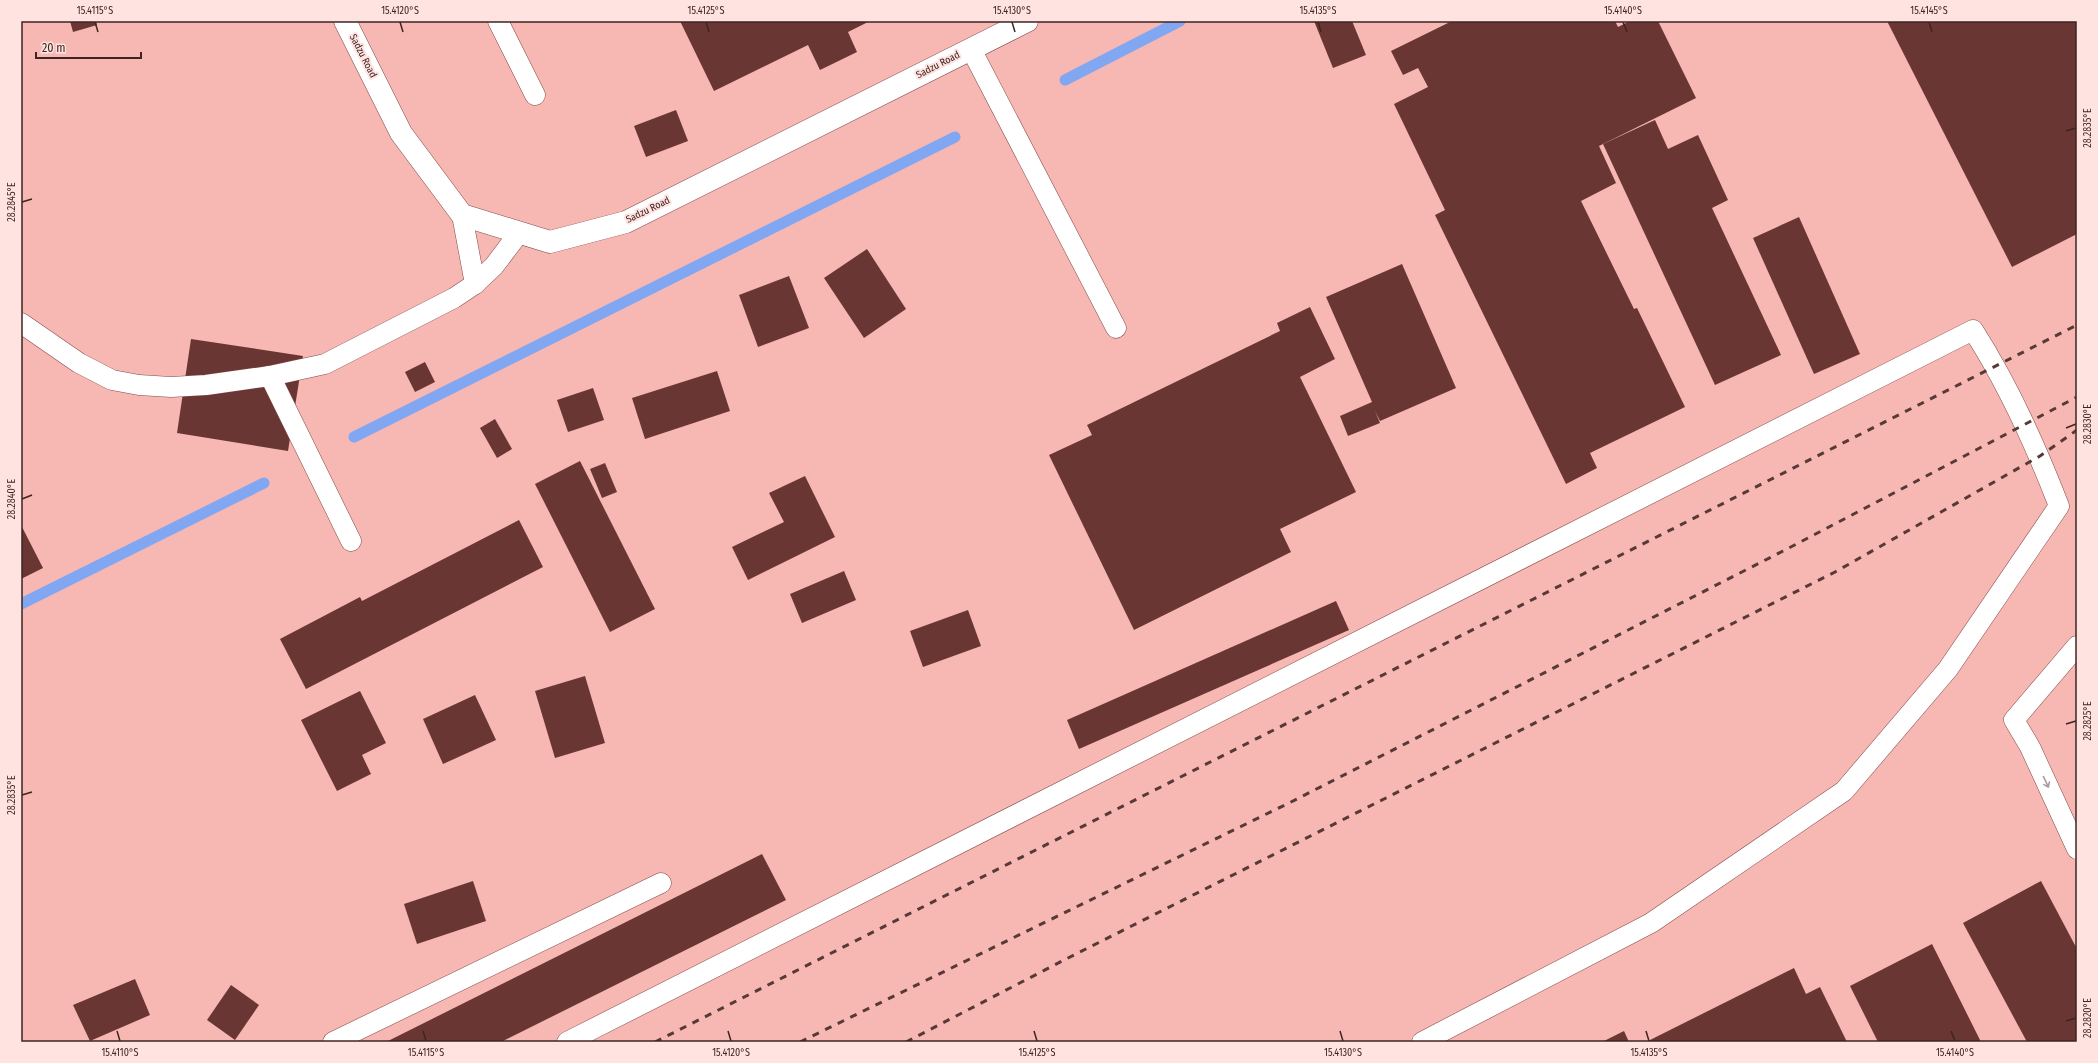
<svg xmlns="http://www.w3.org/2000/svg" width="2098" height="1063" viewBox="0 0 2098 1063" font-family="'Fira Sans Condensed',sans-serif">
<rect width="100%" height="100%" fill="#f7b7b2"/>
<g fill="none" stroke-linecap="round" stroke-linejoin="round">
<g stroke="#82a7f2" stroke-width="11">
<polyline points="1065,80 1180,21"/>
<polyline points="354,437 955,137"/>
<polyline points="21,604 264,483"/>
</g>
</g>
<g fill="#6a3633">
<polygon points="70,21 96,21 97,25 73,32"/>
<polygon points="680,21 870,21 848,32 857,52 820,70 808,45 714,91"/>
<polygon points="1314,21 1352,21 1366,55 1333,68"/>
<polygon points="1452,21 1615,21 1618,27 1630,21 1658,21 1696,98 1599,146 1616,183 1581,201 1634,309 1637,308 1685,407 1590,453 1597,468 1566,484 1435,215 1445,210 1394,104 1428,87 1418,68 1403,75 1391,51"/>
<polygon points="1887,21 2077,21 2077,234 2012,267"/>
<polygon points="676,110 688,141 646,157 634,126"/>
<polygon points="1655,120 1668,149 1698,135 1728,200 1712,208 1781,355 1715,385 1603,144"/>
<polygon points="1799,217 1860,354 1814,374 1753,238"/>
<polygon points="867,249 906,309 864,338 824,278"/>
<polygon points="1402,264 1456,388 1380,421 1375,411 1380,423 1348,436 1340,416 1372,402 1326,297"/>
<polygon points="789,276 809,328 758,347 739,295"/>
<polygon points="1310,307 1335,359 1300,377 1356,492 1280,529 1291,552 1134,630 1049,455 1092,435 1087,425 1280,331 1277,323"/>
<polygon points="191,339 303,356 288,451 177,433"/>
<polygon points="425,362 435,382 415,392 405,372"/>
<polygon points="717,371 730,411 645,439 632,398"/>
<polygon points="593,388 604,420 568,432 557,400"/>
<polygon points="495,419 512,449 497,458 480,428"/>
<polygon points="580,461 655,609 610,632 535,484"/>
<polygon points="605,463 617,492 602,498 590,469"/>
<polygon points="805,476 835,537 748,580 732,547 784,522 769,493"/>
<polygon points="519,520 543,567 306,689 280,639 360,597 362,601"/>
<polygon points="21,525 43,568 21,579"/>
<polygon points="844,571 856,600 802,623 790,594"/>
<polygon points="1336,601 1349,630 1079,749 1067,720"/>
<polygon points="968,610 981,646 923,667 910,631"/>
<polygon points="585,676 605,743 555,758 535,691"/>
<polygon points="360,691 386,743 362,755 371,774 337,791 301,720"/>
<polygon points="475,695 496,740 443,764 423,719"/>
<polygon points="762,854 786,900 501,1042 386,1042"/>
<polygon points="473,881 486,921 417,944 404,904"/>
<polygon points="2041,881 2077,949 2077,1042 2027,1042 1963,923"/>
<polygon points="1932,944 1981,1042 1878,1042 1850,986"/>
<polygon points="1794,968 1806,994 1820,987 1847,1042 1646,1042"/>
<polygon points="135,979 150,1015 90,1041 73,1005"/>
<polygon points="231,985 259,1005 235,1040 207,1020"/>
<polygon points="1624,1031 1629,1042 1602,1042"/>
</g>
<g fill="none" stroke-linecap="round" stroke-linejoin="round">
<g stroke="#834c49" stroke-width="21">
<g id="lane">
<polyline points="498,21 535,95"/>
<polyline points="971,49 1116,328"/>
<polyline points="462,215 475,284"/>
<polyline points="21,323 79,363 112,380 139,385 171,387 206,385 270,376 325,364 454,298 475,284 494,266 519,233"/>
<polyline points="270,376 351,541"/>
<polyline points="2077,646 2014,720 2030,747 2077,849"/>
<polyline points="333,1042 661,883"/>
<path d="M567 1042 1973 330C2009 386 2035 444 2059 506L1948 669 1844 791 1651 923 1422 1042"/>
</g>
</g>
<g stroke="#834c49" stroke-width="23">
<polyline id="street" points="345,21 401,133 462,215 550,242 626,222 1027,21"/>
</g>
<use href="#lane" stroke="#fff" stroke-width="20"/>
<use href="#street" stroke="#fff" stroke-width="22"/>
<g stroke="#573936" stroke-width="3" stroke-dasharray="7 7" stroke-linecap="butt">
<polyline points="655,1042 2077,325"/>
<polyline points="800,1042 1291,802 1785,550 2077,397"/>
<polyline points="906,1042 1068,958 1835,572 2040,456 2077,430"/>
</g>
</g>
<defs><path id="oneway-shaft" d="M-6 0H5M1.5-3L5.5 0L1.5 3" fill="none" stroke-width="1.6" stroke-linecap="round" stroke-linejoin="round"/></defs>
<use stroke="#a89d9c" href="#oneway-shaft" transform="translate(2046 782) rotate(65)"/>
<path fill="none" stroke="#3e2523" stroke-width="1.5" d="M95 22 98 32M400 22 403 32M706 22 709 32M1012 22 1015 32M1318 22 1321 32M1623 22 1627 32M1929 22 1932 32M2066 131 2076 128M22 202 32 199M2066 428 2076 424M22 499 32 495M2066 724 2076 721M22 795 32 792M2066 1021 2076 1018M117 1031 120 1041M423 1031 426 1041M728 1031 731 1041M1034 1031 1037 1041M1340 1031 1343 1041M1646 1031 1649 1041M1951 1031 1955 1041"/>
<g text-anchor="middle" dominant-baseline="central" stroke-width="4" stroke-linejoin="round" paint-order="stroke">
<g font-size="10" fill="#3e2523" stroke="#fee3e0">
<text transform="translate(363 56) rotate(63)">Sadzu Road</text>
<text transform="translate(938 65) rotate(-27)">Sadzu Road</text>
<text transform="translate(648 210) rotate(-26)">Sadzu Road</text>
</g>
</g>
<rect width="2098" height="1063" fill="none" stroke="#fee3e0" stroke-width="44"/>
<path d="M36 52v6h105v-6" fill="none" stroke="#3e2523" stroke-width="2"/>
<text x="42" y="52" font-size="12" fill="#3e2523" stroke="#fee3e0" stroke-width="3" paint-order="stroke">20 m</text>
<rect x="22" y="22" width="2054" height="1019" fill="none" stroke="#3e2523" stroke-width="1.5"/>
<g font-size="10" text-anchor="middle" fill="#3e2523">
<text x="95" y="14">15.4115°S</text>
<text x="400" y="14">15.4120°S</text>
<text x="706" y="14">15.4125°S</text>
<text x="1012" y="14">15.4130°S</text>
<text x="1318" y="14">15.4135°S</text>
<text x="1623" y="14">15.4140°S</text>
<text x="1929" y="14">15.4145°S</text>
<text transform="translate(2087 128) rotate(-90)" y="4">28.2835°E</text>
<text transform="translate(11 202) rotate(-90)" y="4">28.2845°E</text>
<text transform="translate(2087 424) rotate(-90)" y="4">28.2830°E</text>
<text transform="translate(11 499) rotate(-90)" y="4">28.2840°E</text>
<text transform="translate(2087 721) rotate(-90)" y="4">28.2825°E</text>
<text transform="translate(11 795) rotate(-90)" y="4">28.2835°E</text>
<text transform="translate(2087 1018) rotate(-90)" y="4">28.2820°E</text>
<text x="120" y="1056">15.4110°S</text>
<text x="426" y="1056">15.4115°S</text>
<text x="731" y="1056">15.4120°S</text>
<text x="1037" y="1056">15.4125°S</text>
<text x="1343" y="1056">15.4130°S</text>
<text x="1649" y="1056">15.4135°S</text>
<text x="1955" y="1056">15.4140°S</text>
</g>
</svg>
